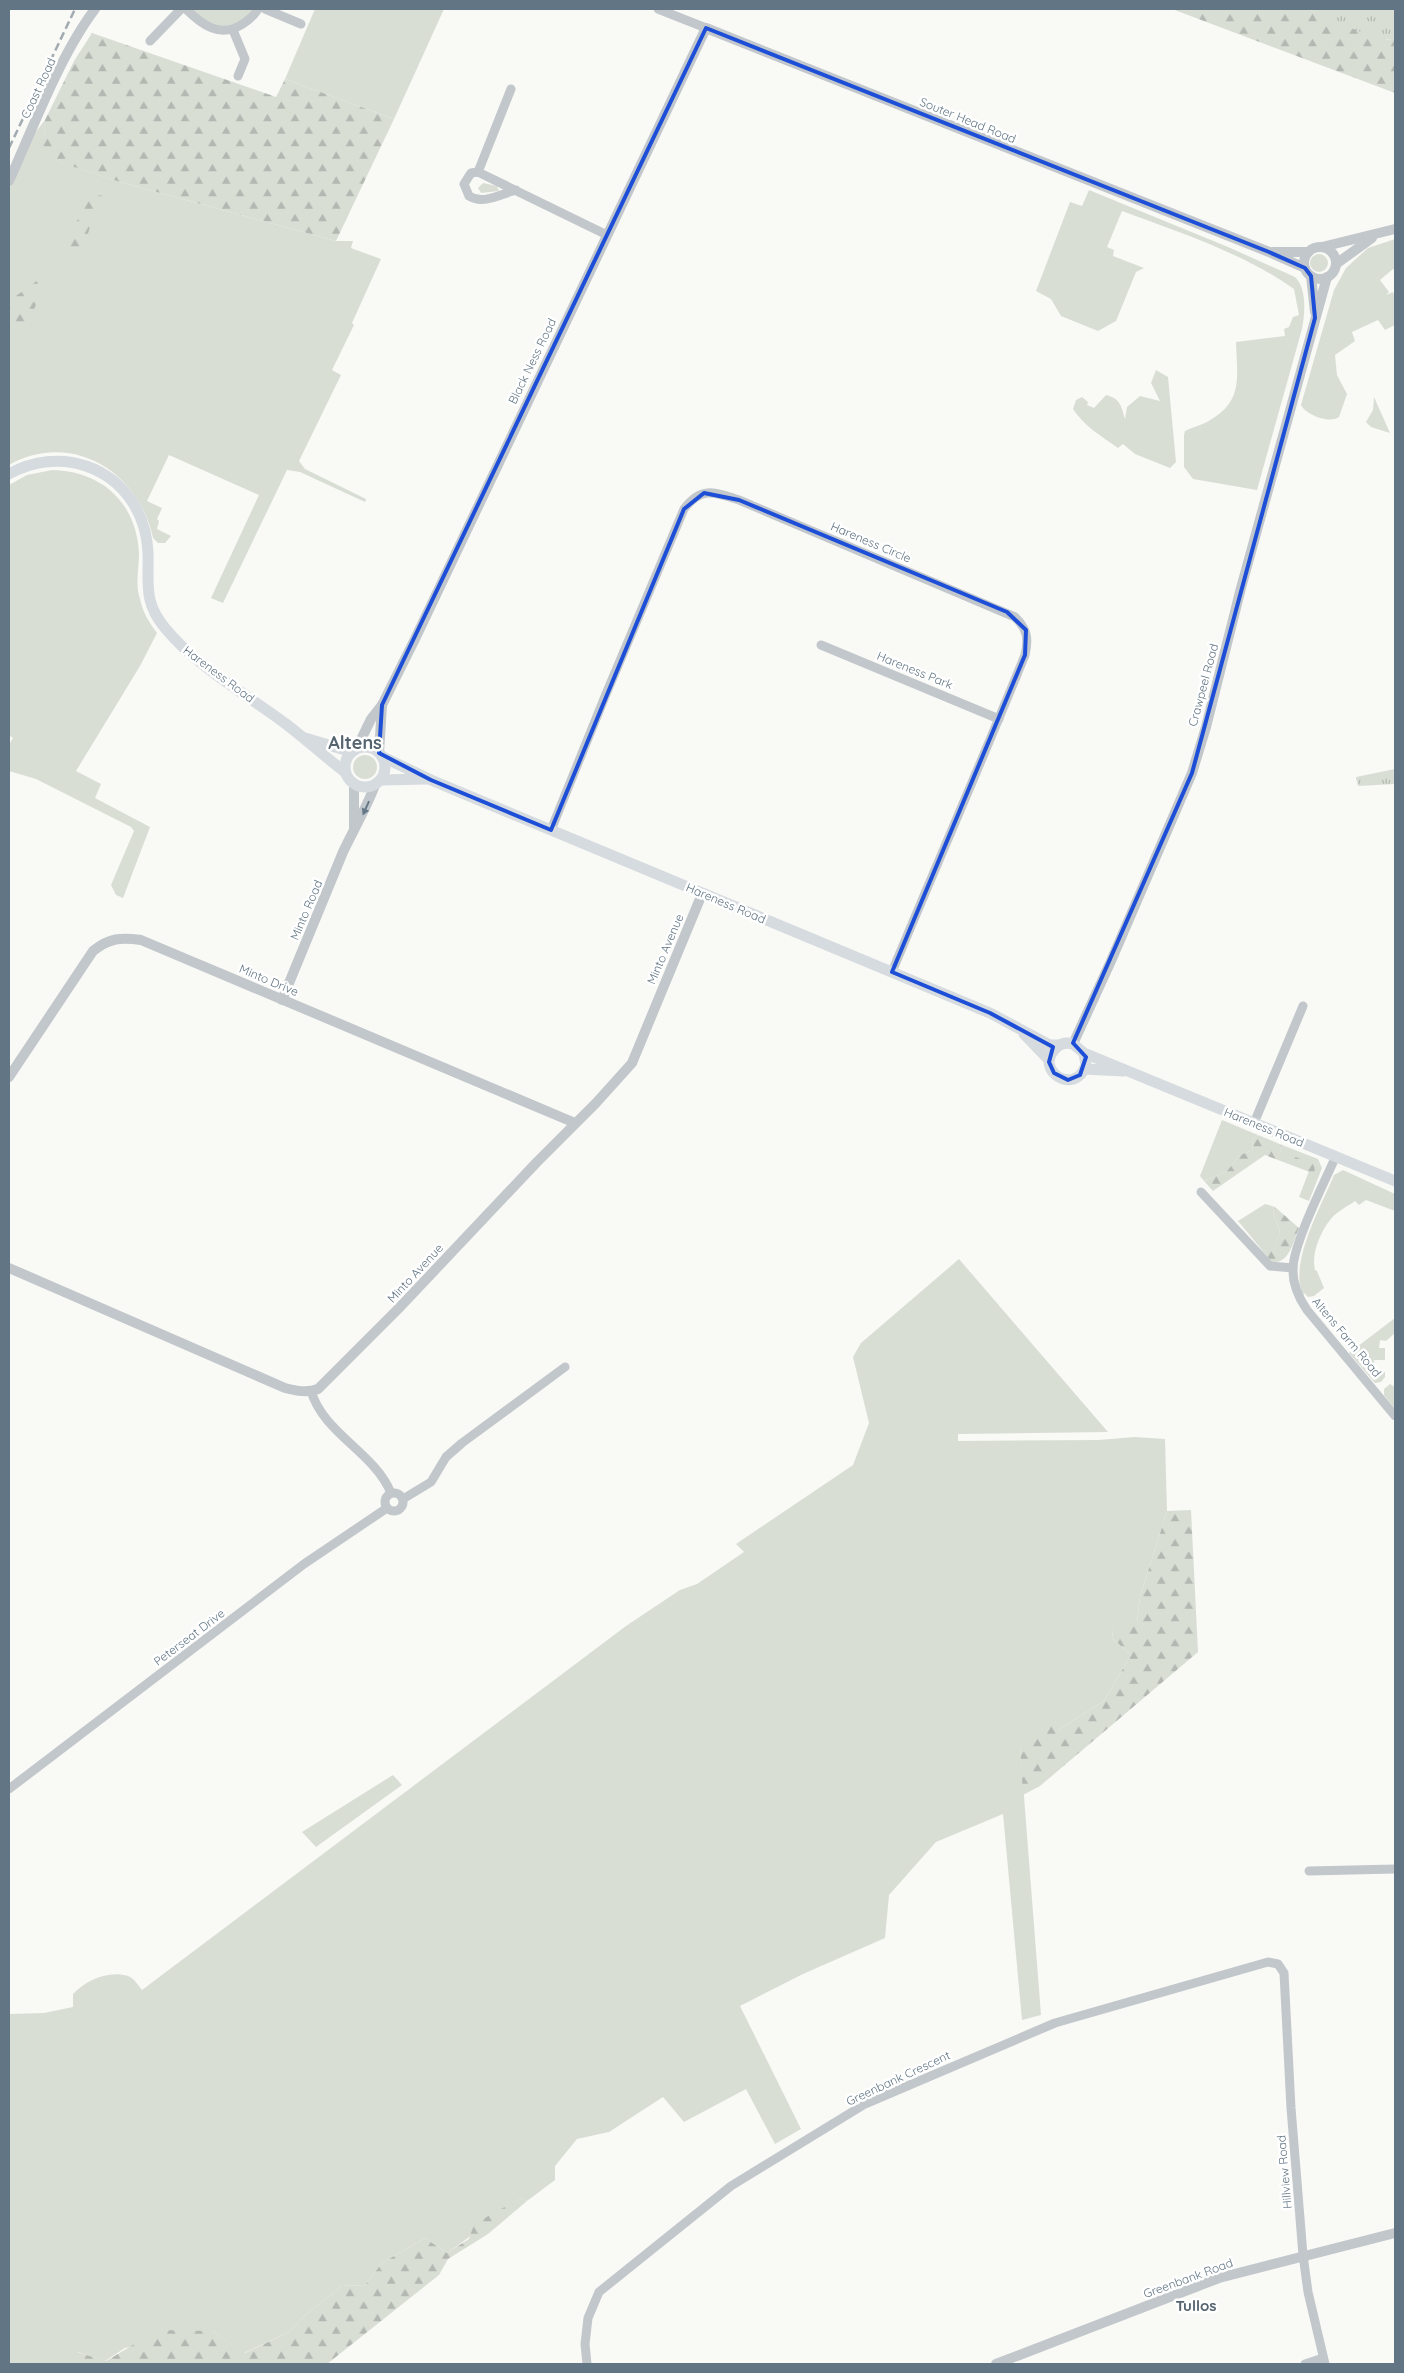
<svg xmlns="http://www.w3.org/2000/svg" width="1404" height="2373" viewBox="0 0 1404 2373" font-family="Quicksand,sans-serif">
<defs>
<pattern id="forest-firs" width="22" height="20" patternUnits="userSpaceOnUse" patternTransform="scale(1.25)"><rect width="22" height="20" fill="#d9ded5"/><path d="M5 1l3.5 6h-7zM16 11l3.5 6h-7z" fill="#b3b9b2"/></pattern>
<pattern id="park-tufts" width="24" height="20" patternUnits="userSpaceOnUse" patternTransform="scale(1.25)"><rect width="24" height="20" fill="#d9ded5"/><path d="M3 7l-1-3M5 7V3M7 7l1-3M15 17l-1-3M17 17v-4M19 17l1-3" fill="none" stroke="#b3b9b2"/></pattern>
</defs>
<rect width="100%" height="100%" fill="#f9f9f6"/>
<g fill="#d9ded5">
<polygon points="186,9 258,9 255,14 221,31"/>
<polygon points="315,9 444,9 394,119 285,79"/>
<path d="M45 120 44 157 120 182 336 241H353L351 248 381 259 352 323 354 325 332 370 341 375 299 461 305 469 366 499 365 502 300 472 287 470 223 603 211 598 259 495 169 455 147 501 162 508 157 519 159 521 157 529 171 536 165 543H158L153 538C139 472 72 430 9 465V189L34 134Z"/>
<polygon points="483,183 497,186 499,191 481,193 478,188"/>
<path d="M1089 190 1228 247 1295 277C1307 288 1305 313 1302 329L1257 490 1193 479 1184 467V435L1185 431C1192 427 1200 426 1207 422 1244 402 1237 378 1236 342L1285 336 1284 329 1289 327 1293 317 1299 315 1294 289C1243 253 1181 233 1122 211L1107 247 1114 250 1113 256 1144 268 1136 272 1116 321 1098 331 1061 316 1051 299 1036 291 1070 202 1082 206Z"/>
<path d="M1395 239V271L1393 269 1380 280 1389 292 1386 295 1393 292 1395 297V325L1385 330 1378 320 1352 332 1355 341 1335 355 1337 375 1347 394 1339 417C1330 424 1306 415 1301 405L1334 290 1346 268 1368 248Z"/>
<circle cx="1319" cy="263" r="9"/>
<path d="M1156 370 1168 377 1176 462 1170 468 1135 454 1123 444 1118 448C1101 436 1084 426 1073 409L1076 400 1082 397 1088 402 1087 405 1094 408 1106 395C1121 399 1121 406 1125 419L1127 407 1140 396 1160 401 1151 383Z"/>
<polygon points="1374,397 1390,433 1371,427 1366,422 1373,410"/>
<path d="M52 470C102 471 137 503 139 554 139 569 135 584 140 599 143 613 149 622 157 633L140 666 76 771 101 784 95 798 150 827 123 898 116 895 111 885 134 831 131 827 36 779 9 771V745L13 738 9 735V485L27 475Z"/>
<circle cx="365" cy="767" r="12"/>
<polygon points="1222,1120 1258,1135 1252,1139 1253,1150 1240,1155 1227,1171 1204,1181 1200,1176"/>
<polygon points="1282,1145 1318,1159 1322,1168 1309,1201 1299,1197 1309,1171 1315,1173 1280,1151"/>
<path d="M1343 1170 1395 1194V1211L1366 1200 1359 1205 1355 1201C1348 1206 1336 1212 1330 1220 1320 1233 1311 1254 1315 1270L1317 1271 1324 1288 1314 1296 1308 1297 1304 1293 1303 1295C1288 1264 1322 1205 1334 1175Z"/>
<polygon points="1265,1204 1275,1207 1273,1213 1280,1232 1274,1252 1262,1250 1238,1221"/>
<path d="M959 1259 1108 1432 958 1434V1441L1098 1440 1135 1437 1165 1439 1167 1511 1140 1597 1137 1623 1114 1624 1112 1638 1131 1655 1104 1701 1058 1730 1020 1745 1041 2015 1022 2020 1003 1814 936 1842 889 1895 885 1938 803 1974 740 2006 801 2129 775 2144 746 2089 684 2122 663 2097 609 2132 577 2139 555 2166V2180L527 2201 521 2198C493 2214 474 2236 447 2253L425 2238 382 2263 365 2285 342 2286 304 2316 289 2332 244 2353 212 2331 125 2348 105 2361 78 2352 75 2364H9V2014L44 2013 73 2007V1994C86 1980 109 1970 128 1976 134 1978 138 1985 142 1990L626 1626 680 1590 697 1584 744 1552 736 1544 853 1465 869 1423 853 1357 861 1343Z"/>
<polygon points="1395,1318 1395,1333 1386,1341 1380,1340 1379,1348 1385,1348 1385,1360 1374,1360 1375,1372 1385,1372 1385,1377 1381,1382 1375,1383 1349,1353"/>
<polygon points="1390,1384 1395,1387 1395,1409 1384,1395 1384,1389"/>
<polygon points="393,1775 402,1785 316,1847 302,1832"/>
</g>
<g fill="url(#forest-firs)">
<polygon points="1172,9 1308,9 1388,40 1395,40 1395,93"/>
<polygon points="92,33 276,97 285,79 394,119 336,241 120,182 43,157 45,120 74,61"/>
<path d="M98 195 103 196C106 208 98 211 93 220 86 235 85 257 66 259L64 247 69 232 79 218 90 196Z"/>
<polygon points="38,280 42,290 28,324 9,333 9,301"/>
<polygon points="1258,1135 1282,1145 1280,1151 1314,1164 1315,1174 1265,1155 1213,1191 1204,1181 1227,1171 1240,1155 1253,1150 1252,1139"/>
<path d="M1275 1207 1299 1228C1293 1241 1290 1264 1272 1262L1262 1250 1274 1251 1280 1232 1273 1213Z"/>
<polygon points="1191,1510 1198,1652 1040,1786 1023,1795 1020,1745 1045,1722 1058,1730 1104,1701 1131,1655 1112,1638 1114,1623 1137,1623 1140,1597 1167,1511"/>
<polygon points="521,2198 527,2201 488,2234 448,2259 439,2275 327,2364 73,2363 77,2352 106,2361 158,2330 212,2331 245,2353 289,2332 304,2316 342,2286 365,2285 382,2263 425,2238 447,2253 469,2239 474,2224"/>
</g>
<g fill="url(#park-tufts)">
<path d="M1308 9H1395V40C1378 42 1326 17 1308 9Z"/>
<polygon points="1395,769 1395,784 1358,786 1356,777"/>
</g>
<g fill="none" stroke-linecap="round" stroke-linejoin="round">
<g stroke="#c2c7cb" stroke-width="9">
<path d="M186 9C202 25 220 38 241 25 248 21 254 16 258 9"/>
<polyline points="265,9 301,24"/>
<polyline points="658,9 706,28"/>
<polyline points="233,30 245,59 238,76"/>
<polyline points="150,41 181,9"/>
<polyline points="478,172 511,89"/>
<path d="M516 190C501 194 483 205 469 196L464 184 471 173 478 172 607 235"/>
<polyline points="821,645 999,719"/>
<path d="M551 830 606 694 684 509C701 486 715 492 739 500L1015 617C1027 629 1029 638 1025 655 982 761 936 866 892 972"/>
<polyline points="1254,1123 1303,1006"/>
<path d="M1336 1156C1324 1183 1295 1240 1293 1267 1292 1283 1298 1297 1307 1310L1395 1416"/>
<polyline points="1201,1192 1270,1266 1293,1268"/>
<path d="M311 1391C324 1434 374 1452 391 1493"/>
<circle cx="394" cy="1502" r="9"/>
<polyline points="403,1499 431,1482 446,1457 462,1443 565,1367"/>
<polyline points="9,1789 304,1564 387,1508"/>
<polyline points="1309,1871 1395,1869"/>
<polyline points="587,2364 585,2344 588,2318 599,2292 731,2186 865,2104 1055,2023 1268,1962 1278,1964 1284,1973 1291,2108 1303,2255 1308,2292 1325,2364"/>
<polyline points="1305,2364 1323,2358"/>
</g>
<g stroke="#c2c7cb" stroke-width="10">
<path d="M9 181C33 128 60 55 95 9"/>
<polyline points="1322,247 1395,229"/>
<circle cx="1320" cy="263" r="16"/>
<polyline points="1273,252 1308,252"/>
<polyline points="1336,264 1372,238"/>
<polyline points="1311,276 1315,312"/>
<polyline points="357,748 371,719 382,705 415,639 706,28 1269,252 1305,268"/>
<polyline points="379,753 382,705"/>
<polyline points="354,828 354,784"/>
<path d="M282 1000 343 852C354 829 366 809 375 785"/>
<polyline points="1073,1044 1111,961 1192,773 1206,727 1241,588 1327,277"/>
<path d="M9 1077 93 951C109 938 121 937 141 940L575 1123"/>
<path d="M9 1268 285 1388C297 1391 307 1393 318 1389L399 1308 537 1162 596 1103 632 1063 702 894"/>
<polyline points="996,2364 1219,2278 1395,2233"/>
</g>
<g stroke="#d6dbdf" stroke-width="11">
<path d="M9 474C32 461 61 457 86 466 124 479 146 513 148 552 149 583 143 602 165 628 197 667 246 694 286 724 307 740 325 757 345 772"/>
<polyline points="305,738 352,752"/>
<circle cx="365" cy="767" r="20"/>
<polyline points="383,757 431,780 990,1013 1050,1045 1058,1045"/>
<polyline points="381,780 426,779"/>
<polyline points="1024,1034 1049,1060"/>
<path d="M1084 1053 1086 1065C1075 1097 1034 1070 1055 1049 1060 1043 1066 1042 1073 1044L1084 1053 1395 1181"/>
<polyline points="1084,1069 1124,1071"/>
</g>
<polyline stroke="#a2abb1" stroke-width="2.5" stroke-dasharray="8 4" stroke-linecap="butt" points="9,148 75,9"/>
</g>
<defs><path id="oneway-solid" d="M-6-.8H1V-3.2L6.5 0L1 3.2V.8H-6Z" transform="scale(1.25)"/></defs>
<use fill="#667988" href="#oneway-solid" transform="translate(366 808) rotate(114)"/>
<path fill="none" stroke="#1d4ed8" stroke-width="4" stroke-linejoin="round" d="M706 28 1269 252 1305 268 1311 276 1315 318 1192 773 1073 1043 1086 1057 1080 1075 1068 1080 1054 1073 1049 1062 1053 1047 990 1013 892 972 1025 655 1026 630 1007 612 739 500 704 493 684 509 551 830 431 780 379 753 382 705Z"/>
<g text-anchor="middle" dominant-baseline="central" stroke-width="5" stroke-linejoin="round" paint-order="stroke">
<g font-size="12" fill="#617584" stroke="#fff">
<text transform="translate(38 88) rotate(-65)">Coast Road</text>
<text transform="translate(968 120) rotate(22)">Souter Head Road</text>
<text transform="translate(532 361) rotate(-64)">Black Ness Road</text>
<text transform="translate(871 542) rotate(23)">Hareness Circle</text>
<text transform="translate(915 670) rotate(22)">Hareness Park</text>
<text transform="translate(219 674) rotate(37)">Hareness Road</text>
<text transform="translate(1203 685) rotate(-75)">Crawpeel Road</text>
<text transform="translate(726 903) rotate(23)">Hareness Road</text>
<text transform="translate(306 910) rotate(-67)">Minto Road</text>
<text transform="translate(665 949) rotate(-67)">Minto Avenue</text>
<text transform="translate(269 980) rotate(23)">Minto Drive</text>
<text transform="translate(1264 1127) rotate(22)">Hareness Road</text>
<text transform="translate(415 1273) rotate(-47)">Minto Avenue</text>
<text transform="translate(1347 1337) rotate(50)">Altens Farm Road</text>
<text transform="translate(189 1637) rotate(-37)">Peterseat Drive</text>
<text transform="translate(898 2078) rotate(-25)">Greenbank Crescent</text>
<text transform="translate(1284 2172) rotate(-95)">Hillview Road</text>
<text transform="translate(1188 2278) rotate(-20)">Greenbank Road</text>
</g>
<g font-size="15" font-weight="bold" fill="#54636e" stroke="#fff">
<text x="1196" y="2305">Tullos</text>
</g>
<g font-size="18" font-weight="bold" fill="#54636e" stroke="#fff">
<text x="355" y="742">Altens</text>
</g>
</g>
<rect width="1404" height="2373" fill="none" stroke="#617584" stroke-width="20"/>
</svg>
